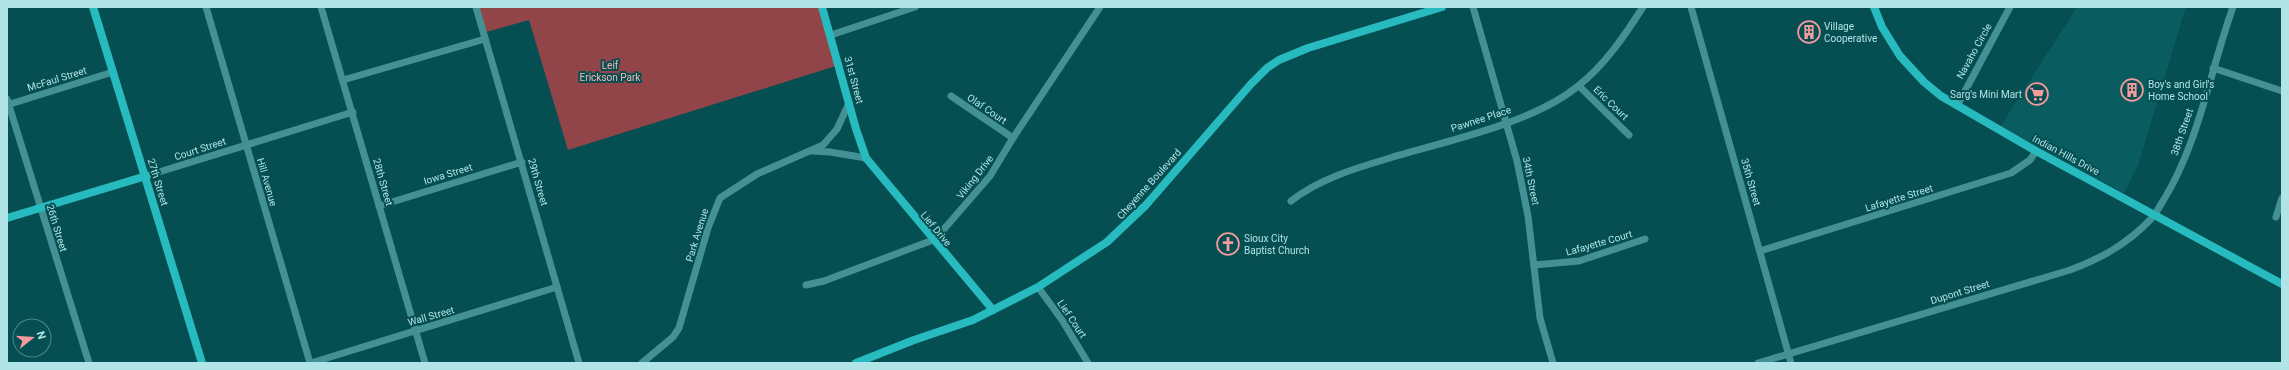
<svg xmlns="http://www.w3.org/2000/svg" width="2289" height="370" viewBox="0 0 2289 370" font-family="Roboto,sans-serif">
<rect width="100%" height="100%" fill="#054e51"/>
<polygon fill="#095c5f" points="2077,7 2186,7 2138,166 2124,193 2000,127"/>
<polygon fill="#914548" points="476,7 822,7 839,65 568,150 529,20 483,33"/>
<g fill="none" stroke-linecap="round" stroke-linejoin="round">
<g stroke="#439194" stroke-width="7">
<polyline points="206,7 310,363"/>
<polyline points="321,7 425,363"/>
<polyline points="476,7 579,363"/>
<polyline points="1473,7 1517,161 1528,216 1540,318 1553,363"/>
<polyline points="1691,7 1791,363"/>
<polyline points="831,35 915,7"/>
<polyline points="2213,68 2282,91"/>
<polyline points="343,80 485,39"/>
<polyline points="1579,86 1629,135"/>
<polyline points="951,96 1013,138"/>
<polyline points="7,99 89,363"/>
<polyline points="7,105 113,72"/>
<polyline points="1957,106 2010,7"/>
<polyline points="812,151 830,152 866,158"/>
<polyline points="146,176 353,112"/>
<path d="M1291 201C1319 179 1356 168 1390 158 1446 141 1534 123 1578 86 1605 65 1625 35 1643 7"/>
<polyline points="379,206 522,162"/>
<polyline points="2276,217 2282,198"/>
<polyline points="1760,251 2011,173 2030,160 2036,151"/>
<polyline points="1534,265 1579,261 1645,239"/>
<polyline points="806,285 824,281 933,240 938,236 990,176 1013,138 1100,7"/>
<polyline points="1038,287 1062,320 1088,363"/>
<polyline points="311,363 557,287"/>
<polyline points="642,363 673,337 679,328 708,228 720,198 757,174 823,145 837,129 849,103"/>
<path d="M1758 363 2070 270C2102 258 2127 244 2151 219 2156 214 2159 207 2163 201 2199 143 2210 71 2233 7"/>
</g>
<g stroke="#27bbc0" stroke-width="8">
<polyline points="93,7 202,363"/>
<polyline points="822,7 856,129 866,158 993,310"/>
<polyline points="1874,7 1882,27 1900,56 1924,82 1941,96 2036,151 2282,284"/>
<polyline points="7,218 146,176"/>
<polyline points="856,363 914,340 973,320 1038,287 1107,242 1146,205 1251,84 1267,68 1279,60 1308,48 1442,7"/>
</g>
</g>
<defs>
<g id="building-ring" transform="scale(1.15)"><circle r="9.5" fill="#054e51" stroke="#f59b9c" stroke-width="1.5"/><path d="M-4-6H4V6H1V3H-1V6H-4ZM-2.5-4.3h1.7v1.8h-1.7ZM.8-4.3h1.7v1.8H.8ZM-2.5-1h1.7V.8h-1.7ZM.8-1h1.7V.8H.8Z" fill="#f59b9c"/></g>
<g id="supermarket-ring" transform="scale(1.15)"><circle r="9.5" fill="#054e51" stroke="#f59b9c" stroke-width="1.5"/><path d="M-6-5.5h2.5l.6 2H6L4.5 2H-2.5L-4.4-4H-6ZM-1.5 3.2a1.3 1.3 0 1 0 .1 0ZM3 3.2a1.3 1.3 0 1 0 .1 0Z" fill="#f59b9c"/></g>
<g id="church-ring" transform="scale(1.15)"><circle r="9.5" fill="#054e51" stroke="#f59b9c" stroke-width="1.5"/><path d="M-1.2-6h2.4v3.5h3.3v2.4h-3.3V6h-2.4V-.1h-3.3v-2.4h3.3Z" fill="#f59b9c"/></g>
</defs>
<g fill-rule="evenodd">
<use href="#building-ring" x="1809" y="32"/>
<use href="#building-ring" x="2132" y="90"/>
<use href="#supermarket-ring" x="2037" y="94"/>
<use href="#church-ring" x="1228" y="244"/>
</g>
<g text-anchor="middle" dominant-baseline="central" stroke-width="4" stroke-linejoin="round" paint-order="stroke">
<g font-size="10" fill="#b0e4e6" stroke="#054e51" text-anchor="start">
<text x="1824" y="26">Village<tspan x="1824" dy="12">Cooperative</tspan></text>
<text x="2148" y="84">Boy's and Girl's<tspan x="2148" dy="12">Home School</tspan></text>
<text x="2022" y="94" text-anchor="end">Sarg's Mini Mart</text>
<text x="1244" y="238">Sioux City<tspan x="1244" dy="12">Baptist Church</tspan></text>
</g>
<g font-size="10" fill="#b0e4e6" stroke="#054e51">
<text transform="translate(1974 51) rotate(-61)">Navaho Circle</text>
<text transform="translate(57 79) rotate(-17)">McFaul Street</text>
<text transform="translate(854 80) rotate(75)">31st Street</text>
<text transform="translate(1611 103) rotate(44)">Eric Court</text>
<text transform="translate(987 109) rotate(34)">Olaf Court</text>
<text transform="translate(1481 119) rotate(-18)">Pawnee Place</text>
<text transform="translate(2182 132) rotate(-71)">38th Street</text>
<text transform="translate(200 149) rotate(-18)">Court Street</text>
<text transform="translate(2066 155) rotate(28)">Indian Hills Drive</text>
<text transform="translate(448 174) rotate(-17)">Iowa Street</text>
<text transform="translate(975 177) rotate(-52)">Viking Drive</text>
<text transform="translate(1531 181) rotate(78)">34th Street</text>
<text transform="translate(158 182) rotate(73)">27th Street</text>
<text transform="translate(267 182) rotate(74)">Hill Avenue</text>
<text transform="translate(383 182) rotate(74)">28th Street</text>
<text transform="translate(538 182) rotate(74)">29th Street</text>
<text transform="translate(1751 182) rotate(74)">35th Street</text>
<text transform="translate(1149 184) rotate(-48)">Cheyenne Boulevard</text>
<text transform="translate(1899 198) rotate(-17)">Lafayette Street</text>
<text transform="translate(57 228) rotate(73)">26th Street</text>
<text transform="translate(936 229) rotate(50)">Lief Drive</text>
<text transform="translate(697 235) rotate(-73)">Park Avenue</text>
<text transform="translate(1599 243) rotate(-16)">Lafayette Court</text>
<text transform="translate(1960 292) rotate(-17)">Dupont Street</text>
<text transform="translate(431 316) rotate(-16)">Wall Street</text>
<text transform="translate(1072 319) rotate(56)">Lief Court</text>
</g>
<g font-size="10" fill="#fcb5b5" stroke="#054e51">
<text x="610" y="65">Leif<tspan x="610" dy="12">Erickson Park</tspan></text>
</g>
</g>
<rect width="2289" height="370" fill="none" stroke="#b0e4e6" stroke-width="16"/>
<g transform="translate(32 338) rotate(73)"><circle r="19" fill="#054e51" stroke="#498a8d"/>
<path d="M0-3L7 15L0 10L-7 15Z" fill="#f59b9c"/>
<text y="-6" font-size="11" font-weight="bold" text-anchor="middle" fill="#b0e4e6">N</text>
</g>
</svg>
